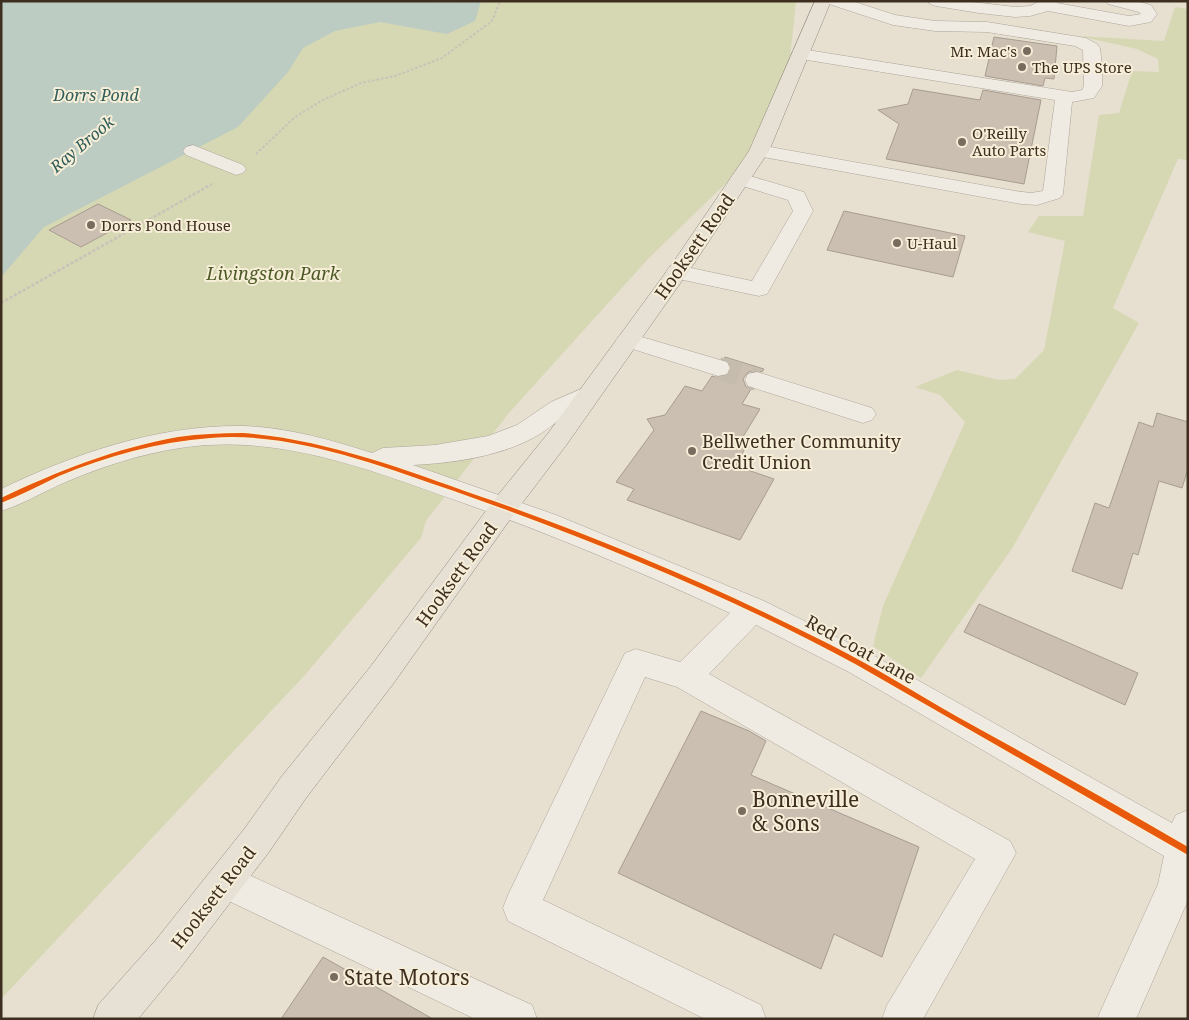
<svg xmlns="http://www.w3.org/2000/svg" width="1189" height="1020" viewBox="0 0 1189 1020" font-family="'Noto Serif',serif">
<rect width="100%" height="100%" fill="#e7e0d1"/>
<g fill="#d6d7b3">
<polygon points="1,1 796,1 787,88 759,151 648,259 508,414 426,521 421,538 305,675 1,999"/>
<polygon points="1175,7 1188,9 1188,160 1178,159 1113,308 1139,323 1013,547 921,678 873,646 883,606 965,422 940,395 915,387 957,370 999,380 1015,379 1044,350 1065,241 1028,232 1039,216 1083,216 1099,115 1119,113 1132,71 1159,72 1158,59 1137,49 1079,36 1164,41"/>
</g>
<path fill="#bcccc2" d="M1 1H430C436 4 471 1 481 1L475 21 447 34 380 22 335 31 303 48 288 72 238 127 44 227 1 277Z"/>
<g fill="#cbbfb2" stroke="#a89c90">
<polygon points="994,37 1057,46 1054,79 1045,78 1043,86 985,76"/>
<polygon points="913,89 980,100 983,90 1041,100 1024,184 886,159 899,124 878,110 908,104"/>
<polygon points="98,204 131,220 81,247 49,230"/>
<polygon points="844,211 965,236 953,277 827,250"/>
<polygon points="725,357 764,369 762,372 757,370 748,372 743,379 746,387 751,389 742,404 760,409 741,440 746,446 736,466 774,479 740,540 627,500 634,489 616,482 654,430 647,419 665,415 685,386 702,391 712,376 718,378 729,375 732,367 729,361 724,359"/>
<polygon points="1157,413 1188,422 1188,469 1182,488 1159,481 1138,555 1133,553 1122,589 1072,571 1095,503 1109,508 1139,422 1153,427"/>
<polygon points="979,604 1138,673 1125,705 964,632"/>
<polygon points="701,711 749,731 766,741 751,775 919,847 882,957 834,934 821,969 618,873"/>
<polygon points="323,957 433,1019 281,1019"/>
</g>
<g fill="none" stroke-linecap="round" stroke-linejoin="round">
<polyline stroke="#c5bcae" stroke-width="22" stroke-dasharray="22 11" stroke-linecap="butt" points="718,368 757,380"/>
<g stroke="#ada599" stroke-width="1">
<g id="minor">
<polygon points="827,1 852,1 895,15 935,21 987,22 1086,38 1097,44 1100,48 1102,65 1102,86 1094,98 1072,102 1063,194 1060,198 1037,205 1021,204 752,155 749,151 752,147 759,145 1015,191 1031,193 1043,191 1055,100 801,59 795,58 792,54 795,50 801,49 1072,92 1082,90 1084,86 1083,50 1075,46 987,32 935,31 893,25 829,4"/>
<polygon points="928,1 964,1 1015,7 1030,6 1040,1 1058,1 1057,3 1129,16 1141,14 1139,12 1108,4 1106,1 1136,1 1151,5 1157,14 1151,22 1129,26 1048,11 1030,16 1015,17 979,13 936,6 930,4"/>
<polygon points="193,145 243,165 246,169 243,173 236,175 186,155 183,151 186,147"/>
<polygon points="740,173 804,192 813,211 770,289 767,294 759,296 669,277 666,272 669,267 677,265 752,281 793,211 788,200 733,183 730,179 733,175"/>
<polygon points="628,333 727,362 730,368 727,374 718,376 620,345 616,340 620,335"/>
<polygon points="757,372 872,408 876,414 872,420 863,423 748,386 745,380 748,374"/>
<path d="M588 386 597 388 600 394C593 405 576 409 565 416 554 423 545 432 533 438 497 457 453 463 413 465L556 515 764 601 871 654 1172 823 1176 815 1188 810V900L1136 1019H1097L1158 884 1164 856 849 672 756 625 709 674 1010 841 1016 853 923 1019H882L887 1005 975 859 677 687 645 677 543 900 761 1005 766 1019H705L508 921 503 908 508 895 625 653 636 649 680 662 730 613C641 572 551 534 458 501 368 469 277 433 180 448 141 454 104 466 68 481 46 490 24 504 1 511V489C76 453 158 425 242 426 286 427 331 440 372 453L383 448 435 445 488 436 517 425 551 402Z"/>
<polygon points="225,864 532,1005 537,1019 475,1019 212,893 207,881 212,869"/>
</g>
</g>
<g stroke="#928b80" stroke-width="1">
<polygon id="major" points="815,1 831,1 769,151 691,268 567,444 514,514 393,684 306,798 269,852 181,967 138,1019 93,1019 98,1005 155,941 245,828 282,776 371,666 494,500 549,432 672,264 749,151"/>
</g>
<polyline stroke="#c8c2b9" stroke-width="2" stroke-dasharray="2.5 2" stroke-linecap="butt" points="256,154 294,118 321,101 361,83 395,76 442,58 492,21 500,1"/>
<polyline stroke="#c8c2b9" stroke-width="2.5" stroke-dasharray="3 2" stroke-linecap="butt" points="1,303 212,184"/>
<use href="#minor" fill="#efebe3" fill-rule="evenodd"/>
<use href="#major" fill="#e6e1d4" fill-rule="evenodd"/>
<g stroke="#f7eed8" stroke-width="3">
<path id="cycleway" d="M243 433C324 439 403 469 479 496 599 537 716 587 829 644 873 666 914 692 956 716 1034 759 1111 802 1188 847V855L857 665C730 596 590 539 454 491 378 465 291 431 210 438 158 442 107 456 59 476 40 485 21 495 1 503V498C58 471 116 448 178 437 200 434 221 433 243 433Z"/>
</g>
<use href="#cycleway" fill="#e8590c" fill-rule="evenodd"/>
</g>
<g fill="#786c5e" stroke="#f7eed8" stroke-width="2">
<circle cx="1027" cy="51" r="5"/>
<circle cx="1022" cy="67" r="5"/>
<circle cx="962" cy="142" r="5"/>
<circle cx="91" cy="225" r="5"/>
<circle cx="897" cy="243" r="5"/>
<circle cx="692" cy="451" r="5"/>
<circle cx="742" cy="811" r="5"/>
<circle cx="334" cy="977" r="5"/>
</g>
<g text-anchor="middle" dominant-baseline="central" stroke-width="4" stroke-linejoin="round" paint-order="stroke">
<g font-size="15" fill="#3d2e20" stroke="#f7eed8" text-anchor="start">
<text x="1017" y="51" text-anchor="end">Mr. Mac's</text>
<text x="1032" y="67">The UPS Store</text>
<text x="972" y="133">O'Reilly<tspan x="972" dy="17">Auto Parts</tspan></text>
<text x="101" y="225">Dorrs Pond House</text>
<text x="907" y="243">U-Haul</text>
</g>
<g font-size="16" font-style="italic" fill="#2f5d5a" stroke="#f7eed8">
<text x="96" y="95">Dorrs Pond</text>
<text transform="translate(82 144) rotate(-40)">Ray Brook</text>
</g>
<g font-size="18" fill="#3d2e20" stroke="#f7eed8">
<text transform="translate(694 246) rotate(-55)">Hooksett Road</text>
<text transform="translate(456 574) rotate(-54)">Hooksett Road</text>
<text transform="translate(861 649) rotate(29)">Red Coat Lane</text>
<text transform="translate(213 897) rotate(-52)">Hooksett Road</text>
</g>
<g font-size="18" font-style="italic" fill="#4d5a26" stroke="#f7eed8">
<text x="273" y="273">Livingston Park</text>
</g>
<g font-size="18" fill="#3d2e20" stroke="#f7eed8" text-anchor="start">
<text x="702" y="441">Bellwether Community<tspan x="702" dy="21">Credit Union</tspan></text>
</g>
<g font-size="21" fill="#3d2e20" stroke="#f7eed8" text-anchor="start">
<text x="752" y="799">Bonneville<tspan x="752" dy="24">&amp; Sons</tspan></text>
<text x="344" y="977">State Motors</text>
</g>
</g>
<rect width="1189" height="1020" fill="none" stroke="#3d2e20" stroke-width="5"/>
</svg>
